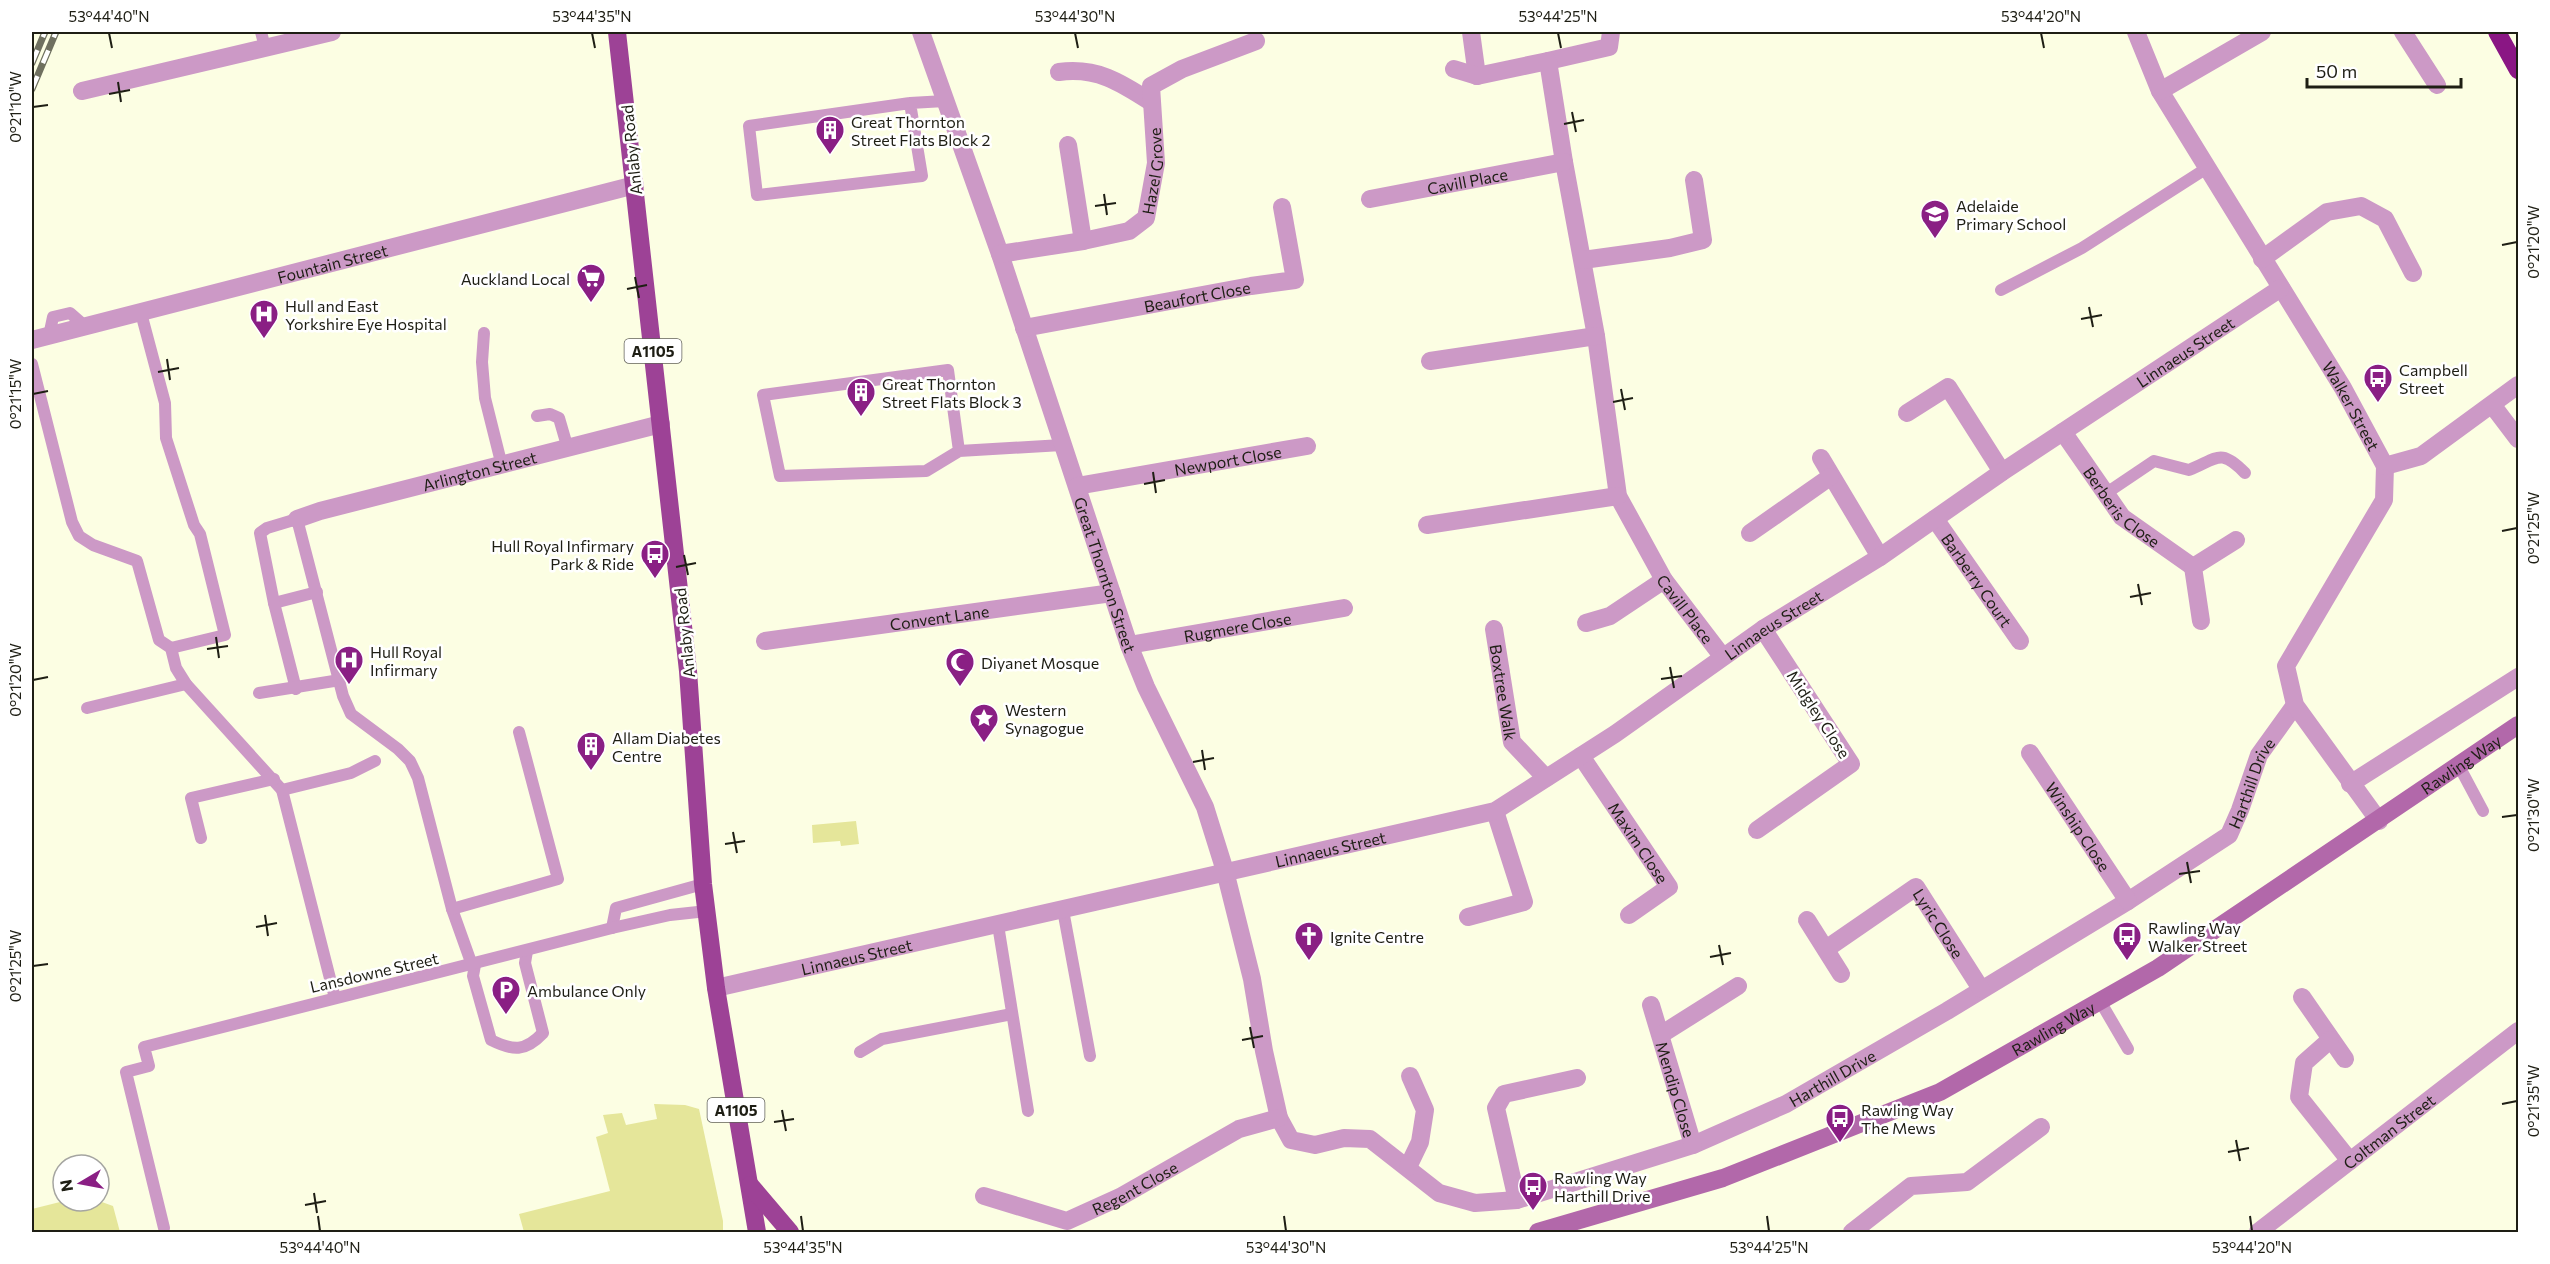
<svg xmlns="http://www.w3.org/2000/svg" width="2550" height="1264" viewBox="0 0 2550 1264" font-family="Commissioner,sans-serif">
<rect width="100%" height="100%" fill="#fcfee3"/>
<g fill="#e5e69a">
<polygon points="856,821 859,844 841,846 840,841 813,843 812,825"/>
<polygon points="654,1104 685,1105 699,1109 723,1221 723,1232 524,1232 519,1214 610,1191 596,1137 608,1133 603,1115 622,1113 626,1125 657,1119"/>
<polygon points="64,1201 99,1201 113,1206 120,1232 32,1232 32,1209"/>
</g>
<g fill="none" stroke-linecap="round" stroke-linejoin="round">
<g stroke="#cc99c6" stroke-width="12">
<polyline points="261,32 265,47"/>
<polyline points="910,103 922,176 757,195 749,126 910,103 945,101"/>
<polyline points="2001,290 2082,248 2207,168"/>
<polyline points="141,313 165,403 166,438 194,525 200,534 225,635 171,648"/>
<polyline points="484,333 482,362 485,398 502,466"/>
<polyline points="49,336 53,317 70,313 86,327"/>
<polyline points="32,364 72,522 79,536 93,545 137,561 159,640 171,648 176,668 186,684 282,790 335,998"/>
<polyline points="537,416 550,414 559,418 568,449"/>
<polyline points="959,451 948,370 763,395 780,476 926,471 959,451 1062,445"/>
<path d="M2105 494 2154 461 2189 470C2217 459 2220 447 2245 473"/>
<polyline points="274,603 317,592"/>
<polyline points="296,689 274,603 260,533 267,528 297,519 343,696 351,714 398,749 410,761 418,778 452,909 472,965"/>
<polyline points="259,693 340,680"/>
<polyline points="87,708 186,684"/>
<polyline points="2459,766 2483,811"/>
<polyline points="282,790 351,773 375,761"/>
<polyline points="201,838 191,798 274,779"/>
<polyline points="452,909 558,879 519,732"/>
<polyline points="1063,910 1090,1056"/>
<polyline points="998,925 1028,1111"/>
<polyline points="612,928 616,908 703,884"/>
<path d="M475 965 473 976 491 1040C513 1051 525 1052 543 1033L525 963 527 951"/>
<polyline points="2100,1001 2128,1049"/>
<polyline points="860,1052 882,1039 1012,1014"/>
<polyline points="164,1228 126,1072 149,1066 144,1047 612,928 670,915 707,911"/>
</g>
<g stroke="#cc99c6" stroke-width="18">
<path id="s1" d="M921 32 1000 254 1129 645 1146 687 1205 807 1225 871 1252 979 1264 1051 1279 1118 1291 1140 1315 1145 1344 1138 1370 1139 1439 1193 1475 1203 1517 1200 1693 1145 1786 1104 1947 1011 2128 901 2229 835 2240 810 2259 755 2295 705"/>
<polyline points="1471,32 1477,76"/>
<path id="s2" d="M2136 32 2160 91 2343 388 2385 466 2384 500 2286 666 2295 705 2379 821"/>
<polyline points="2403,32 2437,85"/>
<polyline points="1548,61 1609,47 1611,32"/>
<path id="s3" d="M1454 69 1477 76 1548 61 1564 162 1596 336 1618 496 1664 580 1722 656"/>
<path d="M1059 72C1097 67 1120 82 1151 102"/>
<polyline points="82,91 332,32"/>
<polyline points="2160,91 2262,32"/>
<polyline points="1068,145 1083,241"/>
<path id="s4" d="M1370 199 1564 162"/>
<path id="s5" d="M1000 254 1083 241 1129 231 1146 218 1156 163 1151 86 1182 69 1256 41"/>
<polyline points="2262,259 2327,212 2361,206 2385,219 2413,273"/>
<polyline points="1583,260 1670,248 1703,240 1694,180"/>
<path id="s6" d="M1024 328 1251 286 1295 280 1282 207"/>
<path id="s7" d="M32 340 635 185"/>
<polyline points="1430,361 1596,336"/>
<polyline points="2493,406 2518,439"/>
<polyline points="1907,413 1948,387 2002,472"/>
<path id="s8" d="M2063 432 2122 517 2193 567"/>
<polyline points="1821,458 1880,557"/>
<polyline points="2385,466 2421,456 2518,385"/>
<path id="s9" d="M1077 486 1307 446"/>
<path id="s10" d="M297 519 320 511 661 424"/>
<path id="s11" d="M1935 519 2020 641"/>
<polyline points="1427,525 1618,496"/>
<polyline points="1750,533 1830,477"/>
<polyline points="2201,621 2193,567 2236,540"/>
<polyline points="1586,623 1610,616 1664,580"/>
<path id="s12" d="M1494 629 1512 742 1546 778"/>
<path id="s13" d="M765 641 1112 593"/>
<path id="s14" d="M1129 645 1344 608"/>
<path id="s15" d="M2030 753 2128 901"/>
<path id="s16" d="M1581 756 1669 887 1629 915"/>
<polyline points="2350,784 2518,677"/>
<polyline points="1757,830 1851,764 1763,629"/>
<polyline points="1468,917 1524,902 1495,811"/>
<polyline points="1807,920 1841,974"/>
<path id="s17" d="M1826 949 1916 887 1981 989"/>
<path id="s18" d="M716 988 1495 811 1615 734 1763 629 1880 557 2002 472 2281 288"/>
<polyline points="2302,997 2345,1059"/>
<path id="s19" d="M1651 1005 1693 1145"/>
<polyline points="1662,1034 1738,986"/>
<polyline points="2330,1040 2304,1063 2299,1097 2350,1161"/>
<polyline points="1408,1167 1420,1142 1425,1110 1410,1076"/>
<path id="s20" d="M984 1196 1067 1221 1120 1197 1239 1129 1279 1118"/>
<polyline points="1517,1200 1496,1108 1504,1094 1577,1078"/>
<polyline points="1852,1232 1911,1186 1967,1182 2041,1127"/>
<path id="s21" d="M2258 1232 2518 1031"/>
</g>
<path stroke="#b268aa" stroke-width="18" id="s22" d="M1538 1232 1723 1178 1940 1092 2158 968 2518 725"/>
<g stroke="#9d4296" stroke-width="18">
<polyline points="617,32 688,671 703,884 716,988 757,1232"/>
<polyline points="750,1185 790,1232"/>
</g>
<polyline stroke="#8a1684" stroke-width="18" points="2497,32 2518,70"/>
<g stroke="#6f705f" stroke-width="7">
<g id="rail">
<polyline points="32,63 45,32"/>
<polyline points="32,89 56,32"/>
</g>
</g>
<use href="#rail" stroke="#fff" stroke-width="4.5" stroke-dasharray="14" stroke-linecap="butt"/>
</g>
<path fill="none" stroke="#1e1e14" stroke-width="2" d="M109 33 112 48M592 33 595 48M1075 33 1078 48M1558 33 1561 48M2041 33 2044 48M118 82 121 102M109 94 130 90M33 107 48 105M1572 112 1576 132M1564 124 1584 120M1104 194 1107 215M1095 206 1116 203M2502 245 2517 242M635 277 639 298M627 289 647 285M2089 307 2093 327M2081 319 2102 315M167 359 170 380M158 372 179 368M1621 389 1625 410M33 394 48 391M1613 402 1633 398M1153 472 1156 493M1144 484 1165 480M2502 531 2517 528M684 555 688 575M676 567 696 563M2138 584 2142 605M2130 597 2151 593M216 637 219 658M207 649 228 646M1670 667 1674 688M1661 679 1682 676M33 680 48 677M1202 750 1205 770M1193 762 1214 758M2502 817 2517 815M733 832 737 853M725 844 745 841M2187 862 2191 883M2179 874 2200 871M265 915 268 936M256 927 277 923M1719 945 1723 965M1710 957 1731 953M33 966 48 964M1250 1027 1254 1048M1242 1040 1263 1036M2502 1104 2517 1101M782 1110 786 1131M774 1122 794 1119M2236 1140 2240 1161M2228 1152 2249 1148M314 1193 317 1213M305 1205 326 1201M318 1216 320 1231M801 1216 803 1231M1284 1216 1286 1231M1767 1216 1769 1231M2250 1216 2252 1231"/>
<defs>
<g id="building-pin" transform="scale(1.5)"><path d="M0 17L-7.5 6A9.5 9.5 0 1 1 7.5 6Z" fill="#8a1f84" stroke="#fff"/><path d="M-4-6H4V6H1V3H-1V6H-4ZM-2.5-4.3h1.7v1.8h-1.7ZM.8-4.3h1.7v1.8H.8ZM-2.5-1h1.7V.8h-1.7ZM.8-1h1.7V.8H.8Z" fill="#fff"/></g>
<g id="school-pin" transform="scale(1.5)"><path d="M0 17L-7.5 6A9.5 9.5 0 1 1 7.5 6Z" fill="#8a1f84" stroke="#fff"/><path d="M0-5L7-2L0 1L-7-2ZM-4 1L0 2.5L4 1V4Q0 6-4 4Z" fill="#fff"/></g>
<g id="supermarket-pin" transform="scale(1.5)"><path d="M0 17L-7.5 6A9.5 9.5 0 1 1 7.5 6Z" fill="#8a1f84" stroke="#fff"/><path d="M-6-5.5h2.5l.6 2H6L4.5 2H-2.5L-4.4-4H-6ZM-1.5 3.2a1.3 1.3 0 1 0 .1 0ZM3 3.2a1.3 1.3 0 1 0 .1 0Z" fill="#fff"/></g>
<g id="hospital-pin" transform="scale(1.5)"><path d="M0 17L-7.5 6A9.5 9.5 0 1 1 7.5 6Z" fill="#8a1f84" stroke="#fff"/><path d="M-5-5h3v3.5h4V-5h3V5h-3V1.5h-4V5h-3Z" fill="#fff"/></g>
<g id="bus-pin" transform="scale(1.5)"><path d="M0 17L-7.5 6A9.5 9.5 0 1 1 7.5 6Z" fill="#8a1f84" stroke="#fff"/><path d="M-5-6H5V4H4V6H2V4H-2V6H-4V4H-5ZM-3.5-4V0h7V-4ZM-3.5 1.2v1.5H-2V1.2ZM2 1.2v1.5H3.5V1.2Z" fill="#fff"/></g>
<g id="mosque-pin" transform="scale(1.5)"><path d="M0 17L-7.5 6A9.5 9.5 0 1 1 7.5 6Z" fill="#8a1f84" stroke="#fff"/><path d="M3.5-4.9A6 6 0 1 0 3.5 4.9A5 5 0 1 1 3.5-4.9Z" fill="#fff"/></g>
<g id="sight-pin" transform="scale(1.5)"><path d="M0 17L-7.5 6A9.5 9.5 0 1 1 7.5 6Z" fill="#8a1f84" stroke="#fff"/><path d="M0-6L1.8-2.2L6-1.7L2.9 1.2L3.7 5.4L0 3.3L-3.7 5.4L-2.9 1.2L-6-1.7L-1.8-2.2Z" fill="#fff"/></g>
<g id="church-pin" transform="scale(1.5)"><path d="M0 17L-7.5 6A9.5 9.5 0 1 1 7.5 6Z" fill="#8a1f84" stroke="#fff"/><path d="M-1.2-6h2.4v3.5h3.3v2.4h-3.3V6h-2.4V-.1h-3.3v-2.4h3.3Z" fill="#fff"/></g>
<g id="parking-pin" transform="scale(1.5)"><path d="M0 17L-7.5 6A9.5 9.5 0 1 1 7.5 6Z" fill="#8a1f84" stroke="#fff"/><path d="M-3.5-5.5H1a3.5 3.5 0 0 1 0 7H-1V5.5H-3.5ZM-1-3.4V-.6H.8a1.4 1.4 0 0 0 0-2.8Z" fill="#fff"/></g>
</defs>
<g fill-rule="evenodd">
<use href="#building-pin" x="830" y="130"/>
<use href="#school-pin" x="1935" y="214"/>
<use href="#supermarket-pin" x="591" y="278"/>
<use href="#hospital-pin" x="264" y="314"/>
<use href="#bus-pin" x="2378" y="378"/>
<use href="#building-pin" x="861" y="392"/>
<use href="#bus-pin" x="655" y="554"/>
<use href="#hospital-pin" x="349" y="660"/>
<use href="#mosque-pin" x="960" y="662"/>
<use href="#sight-pin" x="984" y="718"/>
<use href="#building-pin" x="591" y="746"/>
<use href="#church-pin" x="1309" y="936"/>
<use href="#bus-pin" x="2127" y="936"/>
<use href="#parking-pin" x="506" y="990"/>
<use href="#bus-pin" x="1840" y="1118"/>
<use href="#bus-pin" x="1533" y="1186"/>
</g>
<g text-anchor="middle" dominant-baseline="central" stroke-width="5" stroke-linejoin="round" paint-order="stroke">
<g fill="#fff" stroke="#62625a" stroke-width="1.5">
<rect x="624.5" y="339" width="57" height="24" rx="4.5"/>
<rect x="707.5" y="1098" width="57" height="24" rx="4.5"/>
</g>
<g font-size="15" font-weight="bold" fill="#1e1e14">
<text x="653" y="351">A1105</text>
<text x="736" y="1110">A1105</text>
</g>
<g font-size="16" fill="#1e1e14" stroke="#fff" text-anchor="start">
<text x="851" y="121">Great Thornton<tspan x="851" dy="18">Street Flats Block 2</tspan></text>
<text x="1956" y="205">Adelaide<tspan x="1956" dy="18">Primary School</tspan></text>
<text x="570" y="278" text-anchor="end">Auckland Local</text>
<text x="285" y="305">Hull and East<tspan x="285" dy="18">Yorkshire Eye Hospital</tspan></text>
<text x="2399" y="369">Campbell<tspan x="2399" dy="18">Street</tspan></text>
<text x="882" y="383">Great Thornton<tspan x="882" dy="18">Street Flats Block 3</tspan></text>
<text x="634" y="545" text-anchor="end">Hull Royal Infirmary<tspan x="634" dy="18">Park &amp; Ride</tspan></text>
<text x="370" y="651">Hull Royal<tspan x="370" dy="18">Infirmary</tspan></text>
<text x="981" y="662">Diyanet Mosque</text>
<text x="1005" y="709">Western<tspan x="1005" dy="18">Synagogue</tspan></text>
<text x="612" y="737">Allam Diabetes<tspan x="612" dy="18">Centre</tspan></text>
<text x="2148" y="927">Rawling Way<tspan x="2148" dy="18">Walker Street</tspan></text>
<text x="1330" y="936">Ignite Centre</text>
<text x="527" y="990">Ambulance Only</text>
<text x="1861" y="1109">Rawling Way<tspan x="1861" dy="18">The Mews</tspan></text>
<text x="1554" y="1177">Rawling Way<tspan x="1554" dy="18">Harthill Drive</tspan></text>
</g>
<g font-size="16" fill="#1e1e14" stroke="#fff">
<text transform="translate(631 150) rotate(-96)">Anlaby Road</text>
<text stroke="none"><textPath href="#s5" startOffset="200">Hazel Grove</textPath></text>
<text stroke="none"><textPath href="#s4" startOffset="99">Cavill Place</textPath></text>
<text stroke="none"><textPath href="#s7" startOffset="310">Fountain Street</textPath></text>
<text stroke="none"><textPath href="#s6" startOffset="176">Beaufort Close</textPath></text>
<text stroke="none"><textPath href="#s18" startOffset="1628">Linnaeus Street</textPath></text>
<text stroke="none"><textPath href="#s2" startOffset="432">Walker Street</textPath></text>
<text stroke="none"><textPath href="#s9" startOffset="153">Newport Close</textPath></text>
<text stroke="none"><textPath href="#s10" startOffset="189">Arlington Street</textPath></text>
<text stroke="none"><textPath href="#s8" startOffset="96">Berberis Close</textPath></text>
<text stroke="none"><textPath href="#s1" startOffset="573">Great Thornton Street</textPath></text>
<text stroke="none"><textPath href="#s11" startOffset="74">Barberry Court</textPath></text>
<text stroke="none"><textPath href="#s3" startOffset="669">Cavill Place</textPath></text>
<text stroke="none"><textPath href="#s13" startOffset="176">Convent Lane</textPath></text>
<text stroke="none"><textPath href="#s18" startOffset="1134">Linnaeus Street</textPath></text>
<text stroke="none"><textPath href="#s14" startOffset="110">Rugmere Close</textPath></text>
<text transform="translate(684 633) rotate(-96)">Anlaby Road</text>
<text stroke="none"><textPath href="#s12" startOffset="64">Boxtree Walk</textPath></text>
<text transform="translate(1819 714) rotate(57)">Midgley Close</text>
<text stroke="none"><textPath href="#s22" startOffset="1042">Rawling Way</textPath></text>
<text stroke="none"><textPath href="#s1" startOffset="2280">Harthill Drive</textPath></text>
<text stroke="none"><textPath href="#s15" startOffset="88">Winship Close</textPath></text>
<text stroke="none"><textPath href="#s16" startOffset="104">Maxim Close</textPath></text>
<text stroke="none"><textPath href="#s18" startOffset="630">Linnaeus Street</textPath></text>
<text stroke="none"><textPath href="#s17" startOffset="152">Lyric Close</textPath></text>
<text stroke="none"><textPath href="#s18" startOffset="144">Linnaeus Street</textPath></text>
<text transform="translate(374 972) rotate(-13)">Lansdowne Street</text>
<text stroke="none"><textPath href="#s22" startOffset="556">Rawling Way</textPath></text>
<text stroke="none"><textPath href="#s1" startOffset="1758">Harthill Drive</textPath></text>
<text stroke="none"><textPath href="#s19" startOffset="88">Mendip Close</textPath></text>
<text stroke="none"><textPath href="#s21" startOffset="165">Coltman Street</textPath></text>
<text stroke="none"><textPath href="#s20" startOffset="162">Regent Close</textPath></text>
</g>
</g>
<rect width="2550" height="1264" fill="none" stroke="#ffffff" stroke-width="66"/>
<g transform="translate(81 1183) rotate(260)"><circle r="28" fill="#ffffff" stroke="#a5a5a1" stroke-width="1.5"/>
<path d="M0-4.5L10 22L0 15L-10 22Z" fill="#8a1f84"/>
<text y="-9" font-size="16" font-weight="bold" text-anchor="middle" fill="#1e1e14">N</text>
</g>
<path d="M2307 78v9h154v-9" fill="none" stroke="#1e1e14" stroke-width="3"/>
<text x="2316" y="78" font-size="18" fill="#1e1e14" stroke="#ffffff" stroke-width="4.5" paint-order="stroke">50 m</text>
<rect x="33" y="33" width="2484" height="1198" fill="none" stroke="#1e1e14" stroke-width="2"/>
<g font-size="15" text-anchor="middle" fill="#1e1e14">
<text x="109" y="22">53°44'40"N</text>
<text x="592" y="22">53°44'35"N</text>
<text x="1075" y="22">53°44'30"N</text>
<text x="1558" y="22">53°44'25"N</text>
<text x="2041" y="22">53°44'20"N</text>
<text transform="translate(16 107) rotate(-90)" y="5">0°21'10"W</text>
<text transform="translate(2534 242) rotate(-90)" y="5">0°21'20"W</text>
<text transform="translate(16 394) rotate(-90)" y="5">0°21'15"W</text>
<text transform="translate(2534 528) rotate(-90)" y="5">0°21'25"W</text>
<text transform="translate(16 680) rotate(-90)" y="5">0°21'20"W</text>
<text transform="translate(2534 815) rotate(-90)" y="5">0°21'30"W</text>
<text transform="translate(16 966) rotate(-90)" y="5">0°21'25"W</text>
<text transform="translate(2534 1101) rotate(-90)" y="5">0°21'35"W</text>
<text x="320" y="1253">53°44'40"N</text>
<text x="803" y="1253">53°44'35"N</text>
<text x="1286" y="1253">53°44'30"N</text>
<text x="1769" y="1253">53°44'25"N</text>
<text x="2252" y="1253">53°44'20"N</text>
</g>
</svg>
